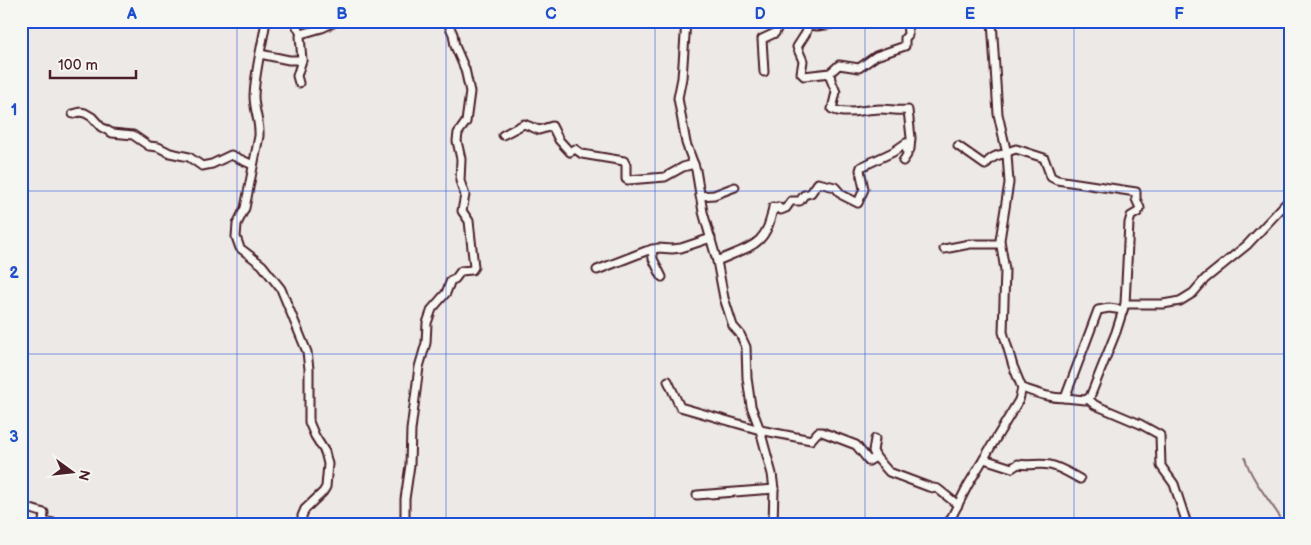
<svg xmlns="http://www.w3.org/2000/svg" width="1311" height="545" viewBox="0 0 1311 545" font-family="'Balsamiq Sans',sans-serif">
<rect width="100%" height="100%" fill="#ece9e6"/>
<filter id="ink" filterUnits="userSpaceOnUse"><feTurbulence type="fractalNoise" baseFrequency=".02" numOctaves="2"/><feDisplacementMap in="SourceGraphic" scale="10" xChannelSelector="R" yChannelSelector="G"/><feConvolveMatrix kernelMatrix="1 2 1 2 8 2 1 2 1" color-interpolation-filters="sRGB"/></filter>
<g filter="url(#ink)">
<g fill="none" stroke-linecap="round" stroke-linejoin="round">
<path stroke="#886e73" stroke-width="2" d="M1245 458C1251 479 1268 498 1280 517L1275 524"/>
<g stroke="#4a1f2b" stroke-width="11">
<g id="minor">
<path d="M266 21C262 46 255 71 254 96 254 110 260 122 259 136L245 208 237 224 236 237 240 248 262 265 281 289 307 352 309 369V422L315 436 325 452 328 464 326 487 323 492 305 509 302 516V524"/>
<polyline points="294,21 301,34"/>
<polyline points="686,21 682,78 678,98 686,143 696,170 703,212 717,261 724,298 733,326 740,334 746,347 747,378 751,406 760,430 772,474 774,489 773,524"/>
<path d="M803 21C812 31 833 23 844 21"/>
<polyline points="808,26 806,33 797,47 803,61 801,73 804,76 830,73 839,65 859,68 876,56 905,46 905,38 908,35 907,21"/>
<polyline points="260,54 289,60 302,60 300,36 301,34 322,28 337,21"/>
<polyline points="764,72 762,39 775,33 781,21"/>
<path d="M830 73 831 80 836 92 832 109C847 116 864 109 880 109 890 109 898 111 908 110L911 138 910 149"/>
<polyline points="299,83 297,76 302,60"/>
<polyline points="73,114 80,112 85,113 92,117 101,127 112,133 133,135 149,146 158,147 170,153 189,157 202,166 212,164 231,155 253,165"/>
<polyline points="503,135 524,124 539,130 552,126 559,140 570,152 575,149 582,154 624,161 626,165 626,179 628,180 665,177 683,167 694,164"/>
<path d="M958 146 985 165C990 158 998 154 1007 154"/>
<polyline points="1007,152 1016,149 1044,158 1051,177 1057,180 1136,192 1136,199 1140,208 1138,212 1131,216 1129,223 1125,304"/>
<polyline points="700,196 714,195 735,187"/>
<polyline points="773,211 778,207 781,210 786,208 791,201 800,201 804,195 811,193 818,183 835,187 842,195 858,203 864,189 860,170 861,167 893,152 906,143 907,155 903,161"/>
<polyline points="652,249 653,259 662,277"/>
<polyline points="944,249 970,244 999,244"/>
<path d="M717 261C750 246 767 247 773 207"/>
<polyline points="597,270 646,251 658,248 672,249 681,248 711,238"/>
<polyline points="668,381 680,407 760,430 811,440 818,432 822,432 856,445 869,461 876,457"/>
<path d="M1022 388C1037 393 1049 398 1065 398L1098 310 1109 308 1123 310 1125 304H1163L1180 301 1193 293 1205 279 1247 245 1290 199"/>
<polyline points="1065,398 1085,400 1090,397 1116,332 1123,310"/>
<polyline points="1088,399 1095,405 1140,424 1160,435 1161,466 1174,484 1187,524"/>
<polyline points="875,439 873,451 876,457 889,472 929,487 938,489 958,505"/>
<path d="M984 459 1012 468 1018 464C1029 466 1039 463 1050 465 1060 467 1071 474 1080 479"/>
<polyline points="697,495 774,489"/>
<polyline points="21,506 44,513 43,522"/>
<polyline points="47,522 60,524"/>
<polyline points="405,524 405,499 410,465 411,430 419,367 426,343 427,323 432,309 446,293 451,280 455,279 461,271 472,270 474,267 469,221 462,211 465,195 460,181 461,159 457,141 458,133 466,122 470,92 465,69 455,46 453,34 447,21"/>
<polyline points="948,524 968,485 1019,400 1022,388 1013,366 1003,332 1005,270 1000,240 1009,183 1007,154 998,114 992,21"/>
</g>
</g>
<use href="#minor" stroke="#f6f6f2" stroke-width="7"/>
</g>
</g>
<path fill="none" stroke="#1d4ed8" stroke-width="1" stroke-opacity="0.55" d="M237 21V524M446 21V524M655 21V524M865 21V524M1074 21V524M21 191H1290M21 354H1290"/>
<rect width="1311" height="545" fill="none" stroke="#f6f6f2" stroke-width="55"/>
<g transform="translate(72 472) rotate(105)" stroke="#f6f6f2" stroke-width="4" paint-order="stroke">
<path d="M0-4L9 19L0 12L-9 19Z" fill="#4a1f2b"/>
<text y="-8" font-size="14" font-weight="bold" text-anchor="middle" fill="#4a1f2b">N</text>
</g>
<path d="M50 70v8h86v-8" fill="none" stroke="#4a1f2b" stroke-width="2.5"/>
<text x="58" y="70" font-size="15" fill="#4a1f2b" stroke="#f6f6f2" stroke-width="4" paint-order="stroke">100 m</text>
<rect x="28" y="28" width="1256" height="490" fill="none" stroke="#1d4ed8" stroke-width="2"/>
<g font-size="16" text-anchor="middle" font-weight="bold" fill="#1d4ed8">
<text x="132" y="19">A</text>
<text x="342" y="19">B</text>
<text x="551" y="19">C</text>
<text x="760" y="19">D</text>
<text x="970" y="19">E</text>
<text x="1179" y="19">F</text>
<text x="14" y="115">1</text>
<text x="14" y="278">2</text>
<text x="14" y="442">3</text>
</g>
</svg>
